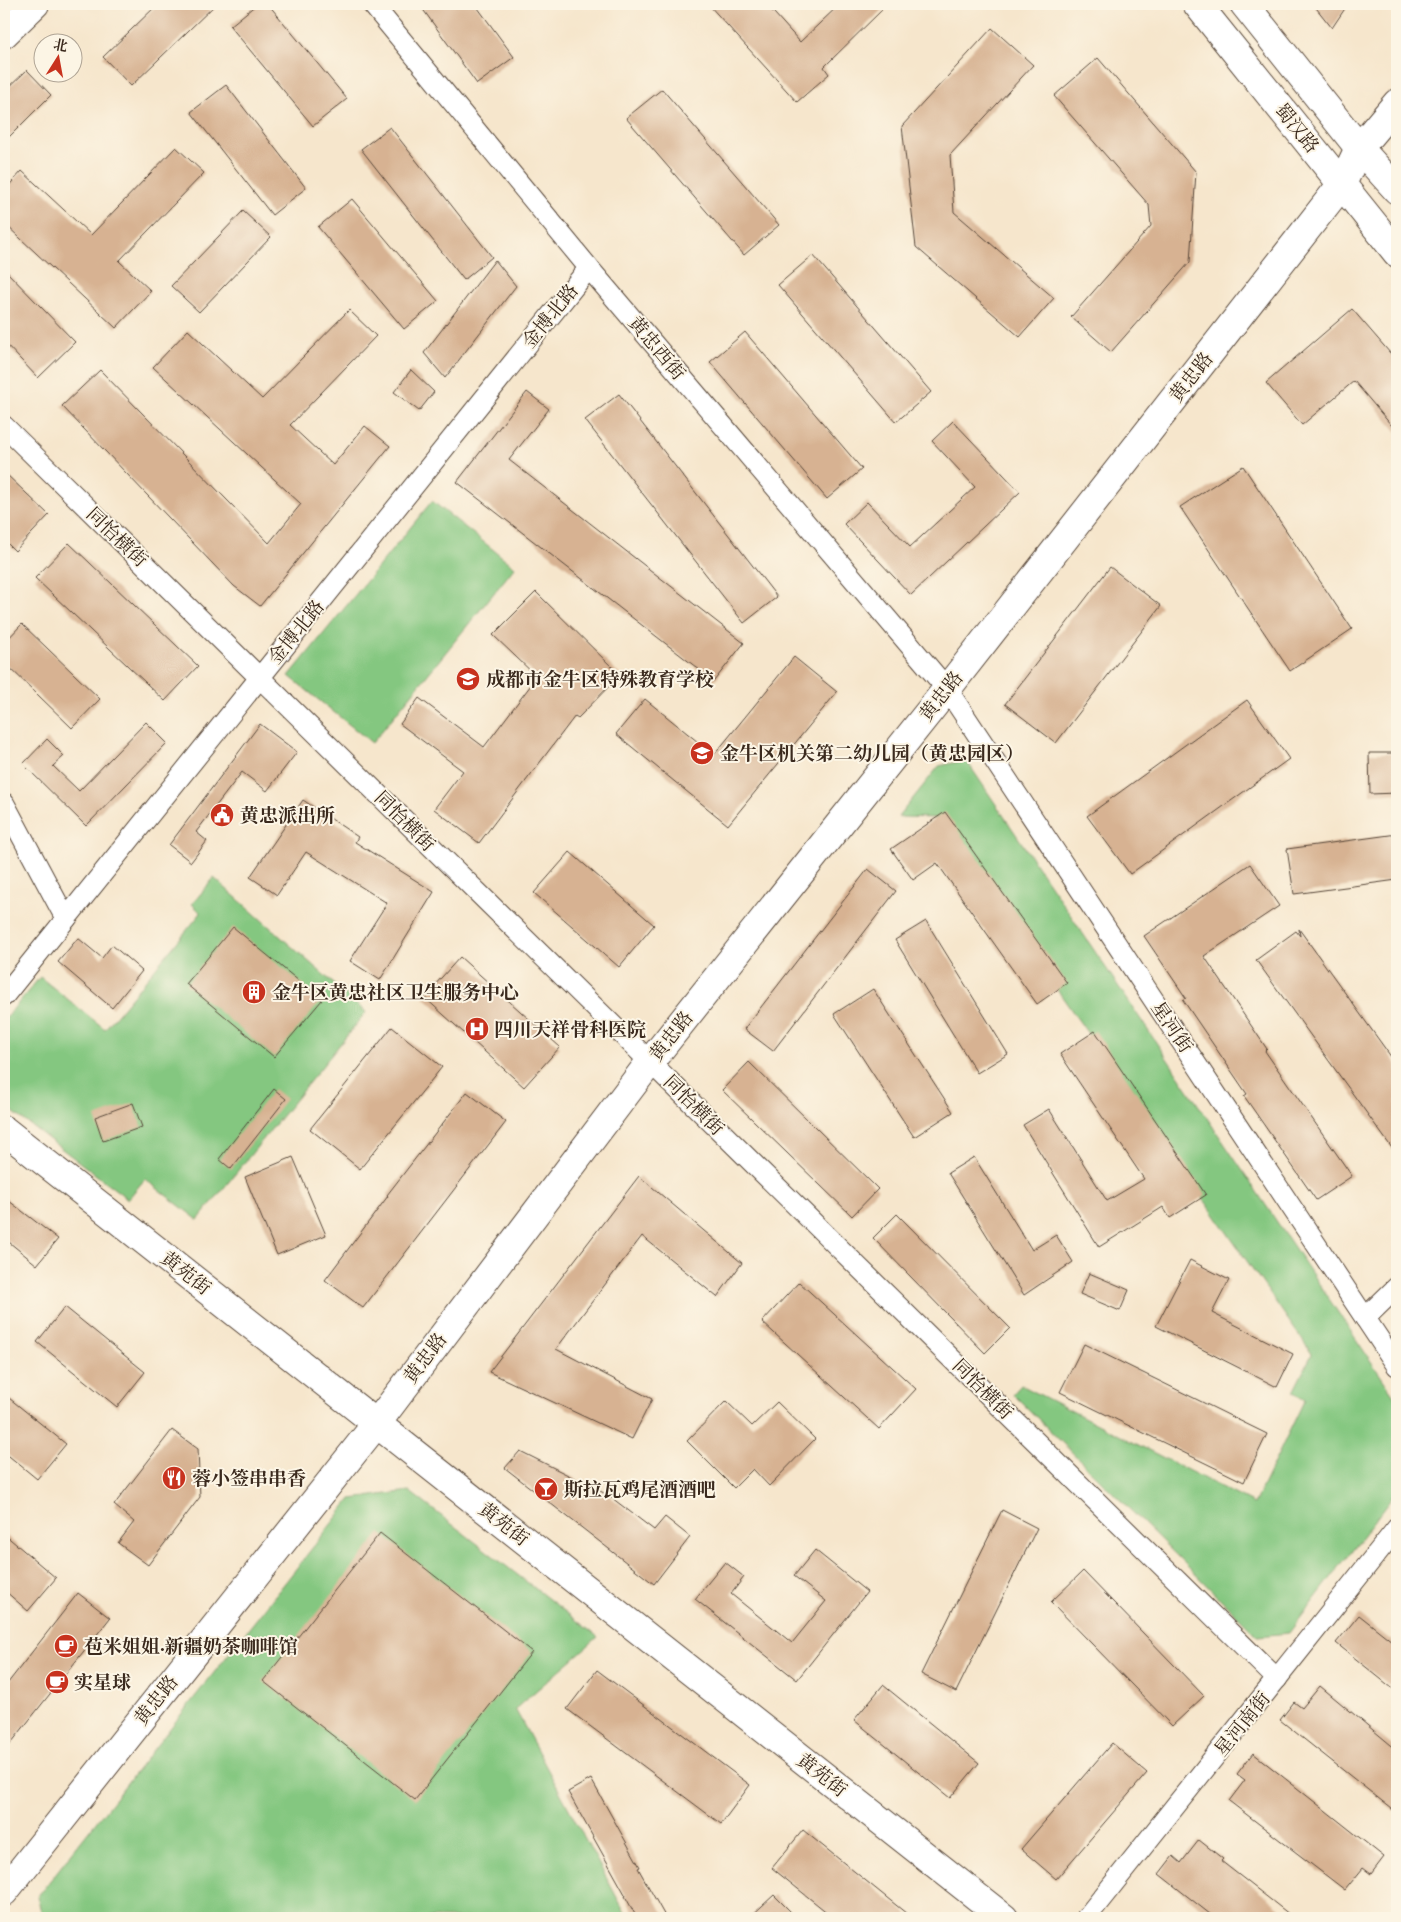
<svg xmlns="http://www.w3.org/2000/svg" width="1401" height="1922" viewBox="0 0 1401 1922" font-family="'EB Garamond','Noto Serif SC',serif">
<rect width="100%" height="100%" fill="#fcf5e5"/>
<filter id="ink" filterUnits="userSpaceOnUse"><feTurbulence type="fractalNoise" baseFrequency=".02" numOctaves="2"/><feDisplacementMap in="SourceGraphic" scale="10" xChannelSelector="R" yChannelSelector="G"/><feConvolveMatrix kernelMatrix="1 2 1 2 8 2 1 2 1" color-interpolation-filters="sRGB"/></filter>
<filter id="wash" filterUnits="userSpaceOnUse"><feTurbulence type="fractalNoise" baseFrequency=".0096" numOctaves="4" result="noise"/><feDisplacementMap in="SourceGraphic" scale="20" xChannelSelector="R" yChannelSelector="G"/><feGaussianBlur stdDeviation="1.12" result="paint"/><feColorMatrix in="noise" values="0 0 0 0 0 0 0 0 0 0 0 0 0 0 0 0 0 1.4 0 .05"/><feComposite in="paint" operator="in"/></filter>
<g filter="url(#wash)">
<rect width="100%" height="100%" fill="#f6e6cc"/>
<g fill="#84c780" stroke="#60784f">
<polygon points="432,501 515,567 372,743 289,676"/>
<polygon points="966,760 1397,1400 1397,1491 1289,1633 1258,1636 1013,1394 1021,1385 1254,1504 1305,1399 1293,1392 1312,1354 937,818 898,817 939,766"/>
<polygon points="214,878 366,1012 198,1220 145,1179 128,1199 5,1106 4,1020 40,977 105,1029 201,913 192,904"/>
<polygon points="409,1491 598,1637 515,1709 628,1918 43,1918 37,1897 351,1499"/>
</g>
<g id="blocks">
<g fill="#d7b292">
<polygon points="158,4 216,4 131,86 103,57"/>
<polygon points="257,4 268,4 347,99 313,126 230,26"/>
<polygon points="419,4 475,4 514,57 477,84"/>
<polygon points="708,4 766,4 800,42 840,4 888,4 824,67 829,74 797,102"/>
<polygon points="1313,4 1348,4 1332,28"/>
<polygon points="992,28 1033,65 950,155 954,212 1054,298 1020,337 916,247 902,126"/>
<polygon points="1098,58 1196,172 1190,262 1111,352 1071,317 1151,226 1149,205 1054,96"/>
<polygon points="27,70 51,95 4,142 4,92"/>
<polygon points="226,85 306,188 272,215 191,112"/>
<polygon points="662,89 779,225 744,255 626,118"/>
<polygon points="390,127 492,257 464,280 361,149"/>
<polygon points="176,147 204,173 119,261 151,291 116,328 4,223 4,191 22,171 91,235"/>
<polygon points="352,199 438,301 404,329 318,227"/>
<polygon points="243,211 271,237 199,312 171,286"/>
<polygon points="813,255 931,392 896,422 778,285"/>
<polygon points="495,260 516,286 445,378 424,353"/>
<polygon points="4,269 75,342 38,378 4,342"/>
<polygon points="1352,309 1397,361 1397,432 1354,381 1302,425 1266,383"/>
<polygon points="349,310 376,336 290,425 333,465 365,426 390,446 260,606 234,586 62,406 100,370 269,543 301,504 153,367 188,330 262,399"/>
<polygon points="745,332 862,469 827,499 710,362"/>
<polygon points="411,370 434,392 419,411 394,392"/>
<polygon points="527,392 549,409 509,460 744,643 714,681 457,482"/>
<polygon points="619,394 777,597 744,623 585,420"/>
<polygon points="953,421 1020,492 911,595 844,524 867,502 910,547 975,487 932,441"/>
<polygon points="1243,466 1352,629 1290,671 1180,507"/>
<polygon points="4,472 49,515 15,551 4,540"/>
<polygon points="69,543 198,666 165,701 35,578"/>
<polygon points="1110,567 1161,606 1056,743 1005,704"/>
<polygon points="536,592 620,675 578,718 575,716 479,843 434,809 463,771 400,724 419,698 484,747 537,677 493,635"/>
<polygon points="22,624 100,699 72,728 4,662 4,643"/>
<polygon points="794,657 837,692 728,825 616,734 645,699 714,755"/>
<polygon points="1247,700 1289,759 1130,874 1087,816"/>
<polygon points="146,722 167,743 86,826 23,764 47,739 64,756 53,766 79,791"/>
<polygon points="260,724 297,752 267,791 242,772 196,832 207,841 191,862 169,845"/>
<polygon points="1369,753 1397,753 1397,793 1370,794"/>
<polygon points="303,800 358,837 355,842 434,892 380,980 350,961 387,903 306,852 277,895 250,877"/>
<polygon points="945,812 1067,983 1037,1004 937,863 913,880 891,849"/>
<polygon points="1397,834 1397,880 1294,894 1287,849"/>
<polygon points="570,852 654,925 619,967 534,893"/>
<polygon points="1250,864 1279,906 1204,956 1267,1049 1265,1051 1352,1176 1316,1200 1244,1096 1247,1094 1183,1000 1186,998 1144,936"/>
<polygon points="868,869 896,891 773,1051 744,1029"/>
<polygon points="926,921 1008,1054 977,1073 895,940"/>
<polygon points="233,927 322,1000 274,1057 186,984"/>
<polygon points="1299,929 1397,1065 1397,1155 1256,960 1296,931 1300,936"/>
<polygon points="78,938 102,958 112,945 142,971 112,1008 58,962"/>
<polygon points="460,957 560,1047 524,1087 424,997"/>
<polygon points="873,989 953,1112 914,1137 834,1014"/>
<polygon points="392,1027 442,1067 360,1169 310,1129"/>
<polygon points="1095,1031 1206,1195 1170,1218 1163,1207 1099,1247 1023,1125 1049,1109 1107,1201 1144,1179 1060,1054"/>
<polygon points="749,1062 878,1189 852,1216 722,1090"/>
<polygon points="274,1089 286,1099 231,1169 219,1159"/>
<polygon points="467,1092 506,1122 363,1308 325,1280 388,1196 387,1195"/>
<polygon points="133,1103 142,1127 103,1141 95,1117"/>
<polygon points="293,1157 326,1235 277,1255 245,1177"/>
<polygon points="974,1157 1032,1250 1056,1235 1073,1262 1024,1295 948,1173"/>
<polygon points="639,1176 742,1263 717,1297 642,1236 556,1349 652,1399 632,1439 489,1372"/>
<polygon points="4,1197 58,1239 37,1265 4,1238"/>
<polygon points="897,1214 1010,1328 985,1353 873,1238"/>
<polygon points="1190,1260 1229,1280 1212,1313 1293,1354 1277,1387 1156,1326"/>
<polygon points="1089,1273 1129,1290 1120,1311 1080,1294"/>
<polygon points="799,1282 916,1389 879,1429 762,1322"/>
<polygon points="65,1307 145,1372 117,1407 37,1342"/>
<polygon points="1084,1344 1267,1434 1244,1482 1060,1392"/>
<polygon points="4,1394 66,1444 37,1479 4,1452"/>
<polygon points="726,1401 752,1426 777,1402 815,1439 769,1486 753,1469 734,1488 687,1441"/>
<polygon points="172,1430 198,1449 200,1497 148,1565 118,1543 134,1522 114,1505"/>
<polygon points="520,1451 608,1495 654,1530 665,1517 690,1537 654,1584 505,1468"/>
<polygon points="1002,1510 1037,1528 956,1692 921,1674"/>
<polygon points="380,1533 532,1652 415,1800 263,1681"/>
<polygon points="4,1534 56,1578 28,1611 4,1590"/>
<polygon points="815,1550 867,1592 797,1680 695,1599 725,1562 744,1577 731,1594 792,1643 826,1601 794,1576"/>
<polygon points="1083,1571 1204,1696 1172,1726 1051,1602"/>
<polygon points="78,1593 110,1618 4,1752 4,1688"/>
<polygon points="1359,1615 1397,1645 1397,1692 1336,1643"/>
<polygon points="597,1670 750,1785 721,1824 567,1709"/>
<polygon points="883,1685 979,1763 950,1798 854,1720"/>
<polygon points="1320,1686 1397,1750 1397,1813 1280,1720 1294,1702 1302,1708"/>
<polygon points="1112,1743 1147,1773 1056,1879 1021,1849"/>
<polygon points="1253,1753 1384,1857 1371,1874 1363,1868 1345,1890 1229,1801 1245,1780 1237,1774"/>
<polygon points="591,1779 640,1867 638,1868 666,1918 637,1918 625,1896 626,1896 568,1792"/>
<polygon points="803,1830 912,1918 834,1918 772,1868"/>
<polygon points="1199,1840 1223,1859 1221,1861 1294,1918 1215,1918 1159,1874 1173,1856 1181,1863"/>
<polygon points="774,1895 797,1918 749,1918"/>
</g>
</g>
</g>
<g filter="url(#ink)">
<use href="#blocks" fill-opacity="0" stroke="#574638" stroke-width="1"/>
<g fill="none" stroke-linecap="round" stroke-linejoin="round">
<g stroke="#574638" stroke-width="22">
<g id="street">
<polyline points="372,4 589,268 947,689 1397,1366"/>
<polyline points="4,426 1277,1679"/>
<polyline points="4,803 66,919"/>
<polyline points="4,996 589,268"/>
<polyline points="1365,1318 1397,1287"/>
<polyline points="1086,1918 1397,1528"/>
</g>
</g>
<g stroke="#574638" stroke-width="30">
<g id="secondary">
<polyline points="4,34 35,4"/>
<polyline points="4,1130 1004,1918"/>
<polyline points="4,1892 377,1423 650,1062 947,689 1342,184 1359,148 1397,103"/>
</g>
</g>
<g stroke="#574638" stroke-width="30">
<g id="primary">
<polyline points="1197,4 1397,253"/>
<polyline points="1244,4 1359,148 1397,190"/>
</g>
</g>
<use href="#street" stroke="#fff" stroke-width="20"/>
<use href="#secondary" stroke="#fff" stroke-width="28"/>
<use href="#primary" stroke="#fff" stroke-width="28"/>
</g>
</g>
<defs>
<g id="school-disc" transform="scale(1.25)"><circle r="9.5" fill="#c8321e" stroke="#fcf5e5"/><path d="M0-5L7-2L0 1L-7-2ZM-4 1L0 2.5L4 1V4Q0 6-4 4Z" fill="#fff"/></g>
<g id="civic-disc" transform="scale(1.25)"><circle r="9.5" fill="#c8321e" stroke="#fcf5e5"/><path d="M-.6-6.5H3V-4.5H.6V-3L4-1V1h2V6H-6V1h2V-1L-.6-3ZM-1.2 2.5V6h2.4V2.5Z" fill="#fff"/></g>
<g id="building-disc" transform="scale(1.25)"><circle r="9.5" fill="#c8321e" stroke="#fcf5e5"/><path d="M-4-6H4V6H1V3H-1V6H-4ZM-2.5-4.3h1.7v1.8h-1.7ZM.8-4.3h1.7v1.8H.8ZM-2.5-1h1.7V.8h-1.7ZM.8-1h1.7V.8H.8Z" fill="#fff"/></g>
<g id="hospital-disc" transform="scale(1.25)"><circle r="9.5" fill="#c8321e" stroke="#fcf5e5"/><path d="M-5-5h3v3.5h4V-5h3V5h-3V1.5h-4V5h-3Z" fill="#fff"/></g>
<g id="restaurant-disc" transform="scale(1.25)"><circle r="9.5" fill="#c8321e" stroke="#fcf5e5"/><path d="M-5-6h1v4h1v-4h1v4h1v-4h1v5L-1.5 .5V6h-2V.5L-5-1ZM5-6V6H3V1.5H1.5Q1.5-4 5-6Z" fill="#fff"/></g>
<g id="bar-disc" transform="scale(1.25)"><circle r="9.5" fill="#c8321e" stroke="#fcf5e5"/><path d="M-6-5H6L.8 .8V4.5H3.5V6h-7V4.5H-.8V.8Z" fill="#fff"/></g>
<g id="cafe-disc" transform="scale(1.25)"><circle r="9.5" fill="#c8321e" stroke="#fcf5e5"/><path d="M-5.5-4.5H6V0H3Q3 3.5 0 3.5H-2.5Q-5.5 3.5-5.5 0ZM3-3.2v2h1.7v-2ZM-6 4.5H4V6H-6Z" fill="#fff"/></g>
</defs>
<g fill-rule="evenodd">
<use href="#school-disc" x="468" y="679"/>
<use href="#school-disc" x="702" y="753"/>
<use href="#civic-disc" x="222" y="815"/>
<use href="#building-disc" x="254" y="992"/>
<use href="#hospital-disc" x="477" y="1029"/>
<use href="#restaurant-disc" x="174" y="1478"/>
<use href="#bar-disc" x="546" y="1489"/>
<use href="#cafe-disc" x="66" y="1646"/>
<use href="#cafe-disc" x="57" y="1682"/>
</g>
<g text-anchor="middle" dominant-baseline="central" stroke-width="4" stroke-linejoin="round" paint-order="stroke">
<g font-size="19" fill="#3b2a1e" stroke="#fcf5e5">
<text transform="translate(1297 128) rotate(51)">蜀汉路</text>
<text transform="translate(550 316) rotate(-51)">金博北路</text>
<text transform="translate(657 348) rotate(50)">黄忠西街</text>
<text transform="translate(1191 377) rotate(-52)">黄忠路</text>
<text transform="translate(117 537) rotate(44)">同怡横街</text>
<text transform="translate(296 632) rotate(-51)">金博北路</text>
<text transform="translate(941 696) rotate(-52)">黄忠路</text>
<text transform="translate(405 821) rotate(45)">同怡横街</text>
<text transform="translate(1172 1027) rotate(56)">星河街</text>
<text transform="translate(671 1036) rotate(-52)">黄忠路</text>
<text transform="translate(694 1105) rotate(45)">同怡横街</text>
<text transform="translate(186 1273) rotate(38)">黄苑街</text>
<text transform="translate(425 1358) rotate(-53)">黄忠路</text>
<text transform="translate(983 1389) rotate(45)">同怡横街</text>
<text transform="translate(504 1524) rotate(38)">黄苑街</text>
<text transform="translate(156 1700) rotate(-52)">黄忠路</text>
<text transform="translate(1242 1724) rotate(-51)">星河南街</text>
<text transform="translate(822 1775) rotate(38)">黄苑街</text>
</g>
<g font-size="19" font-weight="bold" fill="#3b2a1e" stroke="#fcf5e5" text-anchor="start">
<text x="486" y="679">成都市金牛区特殊教育学校</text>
<text x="720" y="753">金牛区机关第二幼儿园（黄忠园区）</text>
<text x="240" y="815">黄忠派出所</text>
<text x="272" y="992">金牛区黄忠社区卫生服务中心</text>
<text x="494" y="1029">四川天祥骨科医院</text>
<text x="192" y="1478">蓉小签串串香</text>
<text x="564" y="1489">斯拉瓦鸡尾酒酒吧</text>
<text x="84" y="1646">苞米姐姐·新疆奶茶咖啡馆</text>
<text x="74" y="1682">实星球</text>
</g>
</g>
<rect width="1401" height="1922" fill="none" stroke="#fcf5e5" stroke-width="20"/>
<g transform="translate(58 58) rotate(11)"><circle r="24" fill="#fcf5e5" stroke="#afa495"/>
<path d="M0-4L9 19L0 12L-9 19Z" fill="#c8321e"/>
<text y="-8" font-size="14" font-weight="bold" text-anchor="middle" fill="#3b2a1e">北</text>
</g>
</svg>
